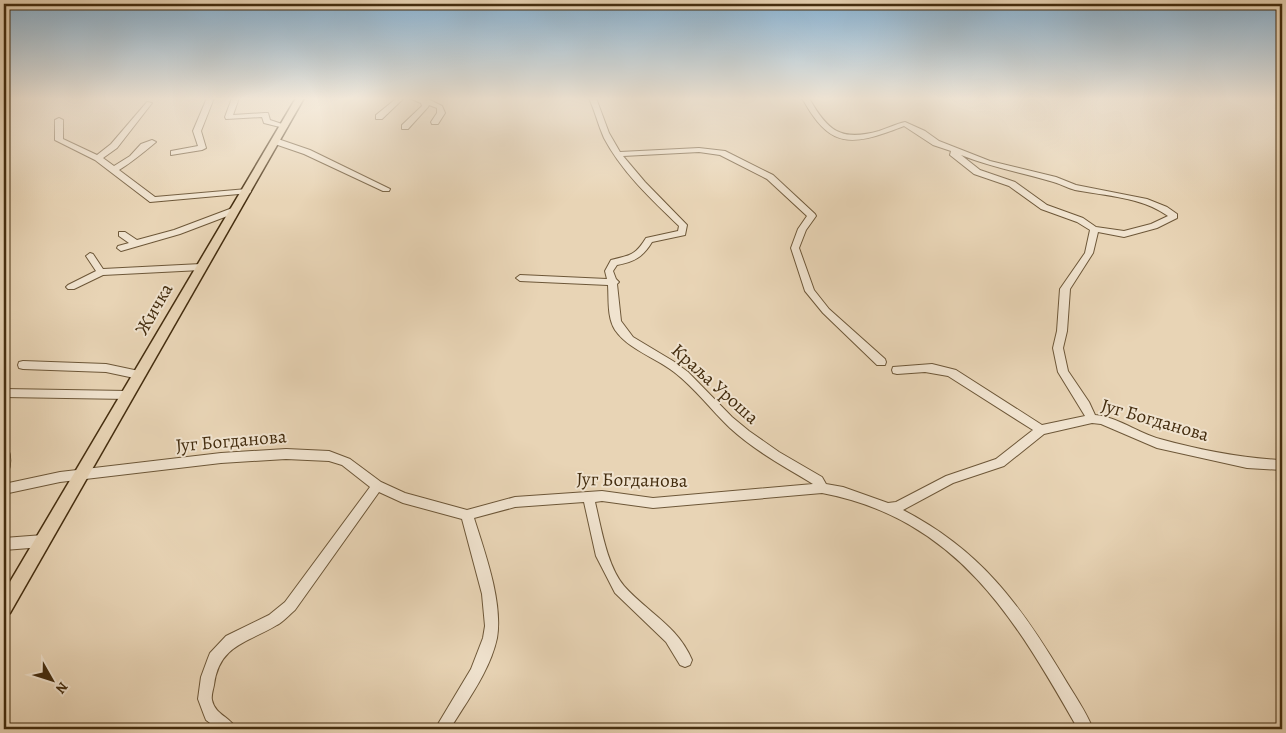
<svg xmlns="http://www.w3.org/2000/svg" width="1286" height="733" viewBox="0 0 1286 733" font-family="Alegreya,serif">
<rect width="100%" height="100%" fill="#e8d4b5"/>
<filter id="stains"><feTurbulence type="fractalNoise" baseFrequency=".004" numOctaves="4"/><feColorMatrix values="0 0 0 0 .2 0 0 0 0 .09 0 0 0 0 .02 0 0 0 .5 -.17"/></filter>
<radialGradient id="worn" r=".72"><stop offset=".6" stop-color="#630" stop-opacity="0"/><stop offset="1" stop-color="#630" stop-opacity=".3"/></radialGradient>
<g fill="none" stroke-linecap="round" stroke-linejoin="round">
<g stroke="#6d5738" stroke-width="2">
<g id="minor">
<polygon points="207,98 214,98 201,131 206,148 202,150 171,155 171,151 198,146 193,131"/>
<polygon points="232,98 239,98 233,115 265,113 268,113 270,120 288,126 284,128 264,123 262,117 226,119 225,117"/>
<polygon points="397,98 404,98 382,119 376,119 376,115"/>
<polygon points="409,98 426,98 442,106 445,113 438,124 432,124 431,122 437,113 437,108 429,105 428,107 408,129 402,129 402,125 422,106 421,103"/>
<path d="M589 98H596L609 133 620 152 699 148 725 151 773 175 815 214 816 216 806 230 799 248 814 290 829 309 885 359 886 362 885 365H877L823 313 805 291 791 248 798 229 807 216 767 179 720 155 699 152 623 156 645 182 687 225 685 235 652 242C643 257 634 262 617 265L613 271 616 279 619 282 617 284 621 321 633 337 673 361 688 372 732 417 749 431 779 452 822 477 826 484 843 487 888 503 896 502 946 476 996 459 1033 430 948 376 925 372 897 374 893 373 892 370 893 367 932 364 956 370 1042 425 1085 416 1058 372 1053 348 1057 331 1060 289 1085 253 1090 230 1077 222 1041 209 1009 186 974 174 950 155 951 151 933 145 904 126C898 128 892 131 885 133 840 149 824 137 802 98H809C827 130 840 142 879 131 888 128 896 124 905 122L925 131 939 141 990 161 1056 177 1076 185 1147 199 1167 207 1177 214V218L1157 228 1124 237 1098 232 1093 253 1070 289 1067 331 1063 348 1068 371 1089 402 1095 415C1118 417 1138 433 1160 439 1200 450 1241 458 1282 460V470L1247 468 1157 448 1101 424 1092 423 1044 434 1004 466 953 483 903 510C980 550 1019 603 1063 676 1073 693 1086 711 1093 729H1078C1015 619 958 519 822 493L653 508 602 501 595 502C601 527 607 566 624 586 647 612 678 626 692 660L690 665 685 667 680 665 666 642 615 593 596 556 584 502 515 507 474 518C485 553 503 602 497 638 490 671 467 701 450 729H435L471 669 483 638 485 626 482 594 462 519 403 503 379 492 295 610C289 615 283 622 277 625 247 643 219 645 214 685 213 690 211 696 212 700 215 715 231 717 236 729H218L206 720 204 715 198 699 201 677 208 658 210 653 226 636 269 615 285 602 370 487 342 465 329 461 286 459 221 463 60 482 4 494V484L60 472 221 453 286 449 329 451 350 459 381 482 405 493 467 510 515 497 602 491 653 498 813 484C785 467 755 451 730 428 711 410 695 388 674 372 655 357 629 350 615 330 607 317 609 300 608 285L520 281 516 278 520 275 607 279 605 271 611 260C630 255 635 256 646 238L678 231 679 226C651 199 622 172 604 138 598 125 595 111 589 98ZM961 155C990 167 1020 172 1050 181 1059 183 1067 188 1075 190 1106 196 1142 197 1168 216L1151 224 1124 231 1096 227 1083 218 1047 205 1015 182 980 170Z"/>
<path d="M147 102 152 103 117 148 103 158 114 166 130 156 141 144 152 140 156 142C144 152 132 162 119 170L155 197 247 189 251 191 250 193 150 202 95 160 55 140V120L59 118 63 120V139L97 155 111 144Z"/>
<polygon points="272,139 278,139 310,150 390,189 389,191 383,191 304,154 272,143"/>
<polygon points="235,207 238,208 238,212 180,234 121,251 117,248 118,246 129,243 119,236 119,232 125,232 137,240 174,230"/>
<polygon points="90,253 93,254 103,269 201,264 205,267 201,270 103,275 74,289 68,289 66,287 68,285 96,271 86,256"/>
<polygon points="23,361 106,364 139,371 143,372 144,375 143,378 139,379 106,372 23,369 19,368 18,365 19,362"/>
<polygon points="4,389 128,391 132,392 133,395 132,398 128,399 4,397"/>
<path d="M4 447 8 449C11 455 11 466 8 472L4 474Z"/>
<polygon points="43,535 47,537 49,541 47,545 43,547 4,550 4,538"/>
</g>
</g>
<g stroke="#442d0f" stroke-width="3">
<polygon id="major" points="296,98 304,98 10,613 4,615 4,592"/>
</g>
<use href="#minor" fill="#f0e3cf" fill-rule="evenodd"/>
<use href="#major" fill="#e8d4b5" fill-rule="evenodd"/>
</g>
<linearGradient id="sky" x2="0" y2="1"><stop stop-color="#89b4d5"/><stop offset="0.49" stop-color="#f5ecde"/><stop offset="1" stop-color="#f5ecde" stop-opacity="0"/></linearGradient>
<rect width="1286" height="201" fill="url(#sky)"/>
<g text-anchor="middle" dominant-baseline="central" stroke-width="4" stroke-linejoin="round" paint-order="stroke">
<g font-size="19" fill="#442d0f" stroke="#f0e3cf">
<text transform="translate(154 309) rotate(-60)">Жичка</text>
<text transform="translate(715 384) rotate(42)">Краља Уроша</text>
<text transform="translate(1155 420) rotate(16)">Југ Богданова</text>
<text transform="translate(231 441) rotate(-5)">Југ Богданова</text>
<text transform="translate(632 480) rotate(1)">Југ Богданова</text>
</g>
</g>
<rect width="1286" height="733" fill="none" stroke="#e8d4b5" stroke-width="20"/>
<rect x="5" y="5" width="1276" height="723" fill="none" stroke="#442d0f" stroke-width="2.5"/>
<rect x="10" y="10" width="1266" height="713" fill="none" stroke="#442d0f"/>
<g transform="translate(52 680) rotate(129)" stroke="#f0e3cf" stroke-width="4" paint-order="stroke">
<path d="M0-4L9 19L0 12L-9 19Z" fill="#442d0f"/>
<text y="-8" font-size="14" font-weight="bold" text-anchor="middle" fill="#442d0f">N</text>
</g>
<rect width="100%" height="100%" filter="url(#stains)"/>
<rect width="100%" height="100%" fill="url(#worn)"/>
</svg>
